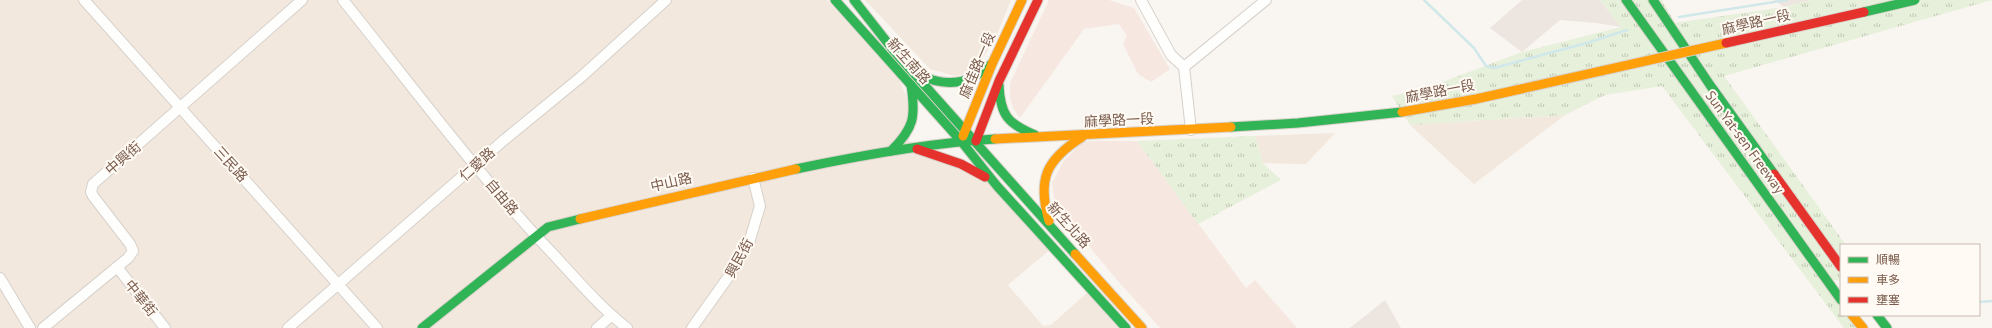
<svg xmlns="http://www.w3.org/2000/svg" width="1992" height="328" viewBox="0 0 1992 328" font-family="'PT Sans','Noto Sans TC',sans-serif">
<defs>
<pattern id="grass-tufts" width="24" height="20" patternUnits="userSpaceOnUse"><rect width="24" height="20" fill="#e7f0db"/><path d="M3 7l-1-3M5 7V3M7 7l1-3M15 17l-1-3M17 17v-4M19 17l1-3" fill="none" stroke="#c0c6b4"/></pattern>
</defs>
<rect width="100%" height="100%" fill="#f9f5f0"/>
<g fill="#f2e8de">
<polygon points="0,0 827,0 899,80 908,100 909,141 983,177 1052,248 1008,285 1043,326 1051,325 1089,291 1121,328 0,328"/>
<polygon points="865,0 1011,0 996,37 980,62 965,74 955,76 930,69"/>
<polygon points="1565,115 1474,184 1410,125"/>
<polygon points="1335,133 1306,164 1263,163 1255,136"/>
</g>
<g fill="#f6e8e1">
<polygon points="1049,0 1109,0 1134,8 1170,69 1151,82 1138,74 1123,44 1127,36 1119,24 1084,29 1020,118 1013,108 1010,98 1010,83"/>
<polygon points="1083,141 1137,141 1246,288 1255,280 1297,328 1160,328 1118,281 1055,205 1052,183 1063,162"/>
</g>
<g fill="#ede5e0">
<polygon points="1522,0 1600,0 1621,27 1597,23 1560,20 1522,52 1490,28"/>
<polygon points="1773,0 1811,0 1784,7"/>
<polygon points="1385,300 1401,328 1350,328"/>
</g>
<g fill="url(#grass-tufts)">
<polygon points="1600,0 1662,0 1675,23 1784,7 1811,0 1992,0 1724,76 1846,245 1841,245 1841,281 1822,278 1841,304 1841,315 1849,315 1859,328 1844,328 1662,86 1605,95 1565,115 1410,125 1392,96 1424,89 1522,52 1621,27"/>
<polygon points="1255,136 1263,163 1281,180 1198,224 1137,141"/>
</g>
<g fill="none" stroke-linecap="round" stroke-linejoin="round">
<g stroke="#d0e8ea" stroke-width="2.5">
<polyline points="1424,0 1474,48 1486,66 1494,68 1590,42 1627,30"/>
<polyline points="1679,17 1787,0"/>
<polyline points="1979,302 1992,301"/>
</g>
<g stroke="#d7d1cb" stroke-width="12">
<g id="street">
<polyline points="84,0 377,328"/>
<path d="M343 0C412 86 478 175 554 255 577 280 600 307 627 328"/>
<polyline points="1141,0 1171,55 1184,67 1191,130"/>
<polyline points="1184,67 1266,0"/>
<polyline points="117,267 165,328"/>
<polyline points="0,278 30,328"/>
<polyline points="43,328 128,258 133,251 130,244 93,196 91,192 93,184 302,0"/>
<polyline points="288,328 504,140 581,77 666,0"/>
<polyline points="597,328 611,316"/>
<polyline points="692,328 729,276 749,243 760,206 753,178"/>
</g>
</g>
<g stroke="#d9d2cb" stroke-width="11">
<g id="fast">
<polyline points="835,0 961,141 997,186 1126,328"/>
<polyline points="854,0 894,51 1075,254"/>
<polyline points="1626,0 1841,300"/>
<polyline points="1653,0 1710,85 1774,174"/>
<path d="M919 75C945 87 970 85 990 65"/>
<path d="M999 85C1000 115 1008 124 1035 135"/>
<polyline points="1231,127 1298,123 1402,112"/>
<path d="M891 151C914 128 916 117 911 85"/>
<path d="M796 169C862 155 928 143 995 139"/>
<polyline points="1877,315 1887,328"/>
<polyline points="422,328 548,227 580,219"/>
</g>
</g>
<g stroke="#d9d2cb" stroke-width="11">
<g id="slow">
<polyline points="963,136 992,64 1022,0"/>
<polyline points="995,139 1231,127"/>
<polyline points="580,219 796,169"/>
<path d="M1049 221C1037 179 1046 160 1082 137"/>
<polyline points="1075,254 1142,328"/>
<polyline points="1852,315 1863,328"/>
</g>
</g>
<g stroke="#d9d2cb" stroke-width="11">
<g id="jam">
<polyline points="976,141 999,81 1038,0"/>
<polyline points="917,149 961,164 985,177"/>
<polyline points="1774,174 1841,267"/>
</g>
</g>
<use href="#street" stroke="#fefefd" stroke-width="10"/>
<use href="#fast" stroke="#30b455" stroke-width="9"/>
<use href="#slow" stroke="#ff9f0a" stroke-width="9"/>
<use href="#jam" stroke="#e5322d" stroke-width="9"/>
<g stroke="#d9d2cb" stroke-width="11" stroke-linecap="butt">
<polyline id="fast-bridge" points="1864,12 1915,0"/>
</g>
<g stroke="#d9d2cb" stroke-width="11" stroke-linecap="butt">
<polyline id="slow-bridge" points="1402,112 1476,99 1726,43"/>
</g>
<g stroke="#d9d2cb" stroke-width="11" stroke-linecap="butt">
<polyline id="jam-bridge" points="1726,43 1864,12"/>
</g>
<use href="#fast-bridge" stroke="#30b455" stroke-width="9"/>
<use href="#slow-bridge" stroke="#ff9f0a" stroke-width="9"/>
<use href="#jam-bridge" stroke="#e5322d" stroke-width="9"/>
</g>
<g text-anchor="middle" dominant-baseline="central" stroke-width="4" stroke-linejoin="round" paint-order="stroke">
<g font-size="14" fill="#7a5c4d" stroke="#fffaf3">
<text transform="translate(1756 22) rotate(-13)">麻學路一段</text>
<text transform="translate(909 61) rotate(48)">新生南路</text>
<text transform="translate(977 65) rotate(-67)">麻佳路一段</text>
<text transform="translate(1440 91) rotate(-11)">麻學路一段</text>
<text transform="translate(1119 120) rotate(-3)">麻學路一段</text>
<text transform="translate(1745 142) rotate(54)">Sun Yat-sen Freeway</text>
<text transform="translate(123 158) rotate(-41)">中興街</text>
<text transform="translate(231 164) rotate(48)">三民路</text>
<text transform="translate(477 164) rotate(-42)">仁愛路</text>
<text transform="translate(671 182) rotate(-13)">中山路</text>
<text transform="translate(502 197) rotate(50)">自由路</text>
<text transform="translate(1069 225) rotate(48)">新生北路</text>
<text transform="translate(739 258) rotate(-61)">興民街</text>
<text transform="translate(141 298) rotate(51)">中華街</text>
</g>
</g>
<rect x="1840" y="244" width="140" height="72" fill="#fffaf3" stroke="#cabbb1"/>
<rect x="1848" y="257" width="20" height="6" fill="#30b455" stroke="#cabbb1"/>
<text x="1876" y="264" font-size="12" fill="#7a5c4d">順暢</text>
<rect x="1848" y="277" width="20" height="6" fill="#ff9f0a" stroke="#cabbb1"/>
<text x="1876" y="284" font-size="12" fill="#7a5c4d">車多</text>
<rect x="1848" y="297" width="20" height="6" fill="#e5322d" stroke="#cabbb1"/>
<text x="1876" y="304" font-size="12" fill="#7a5c4d">壅塞</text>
</svg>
